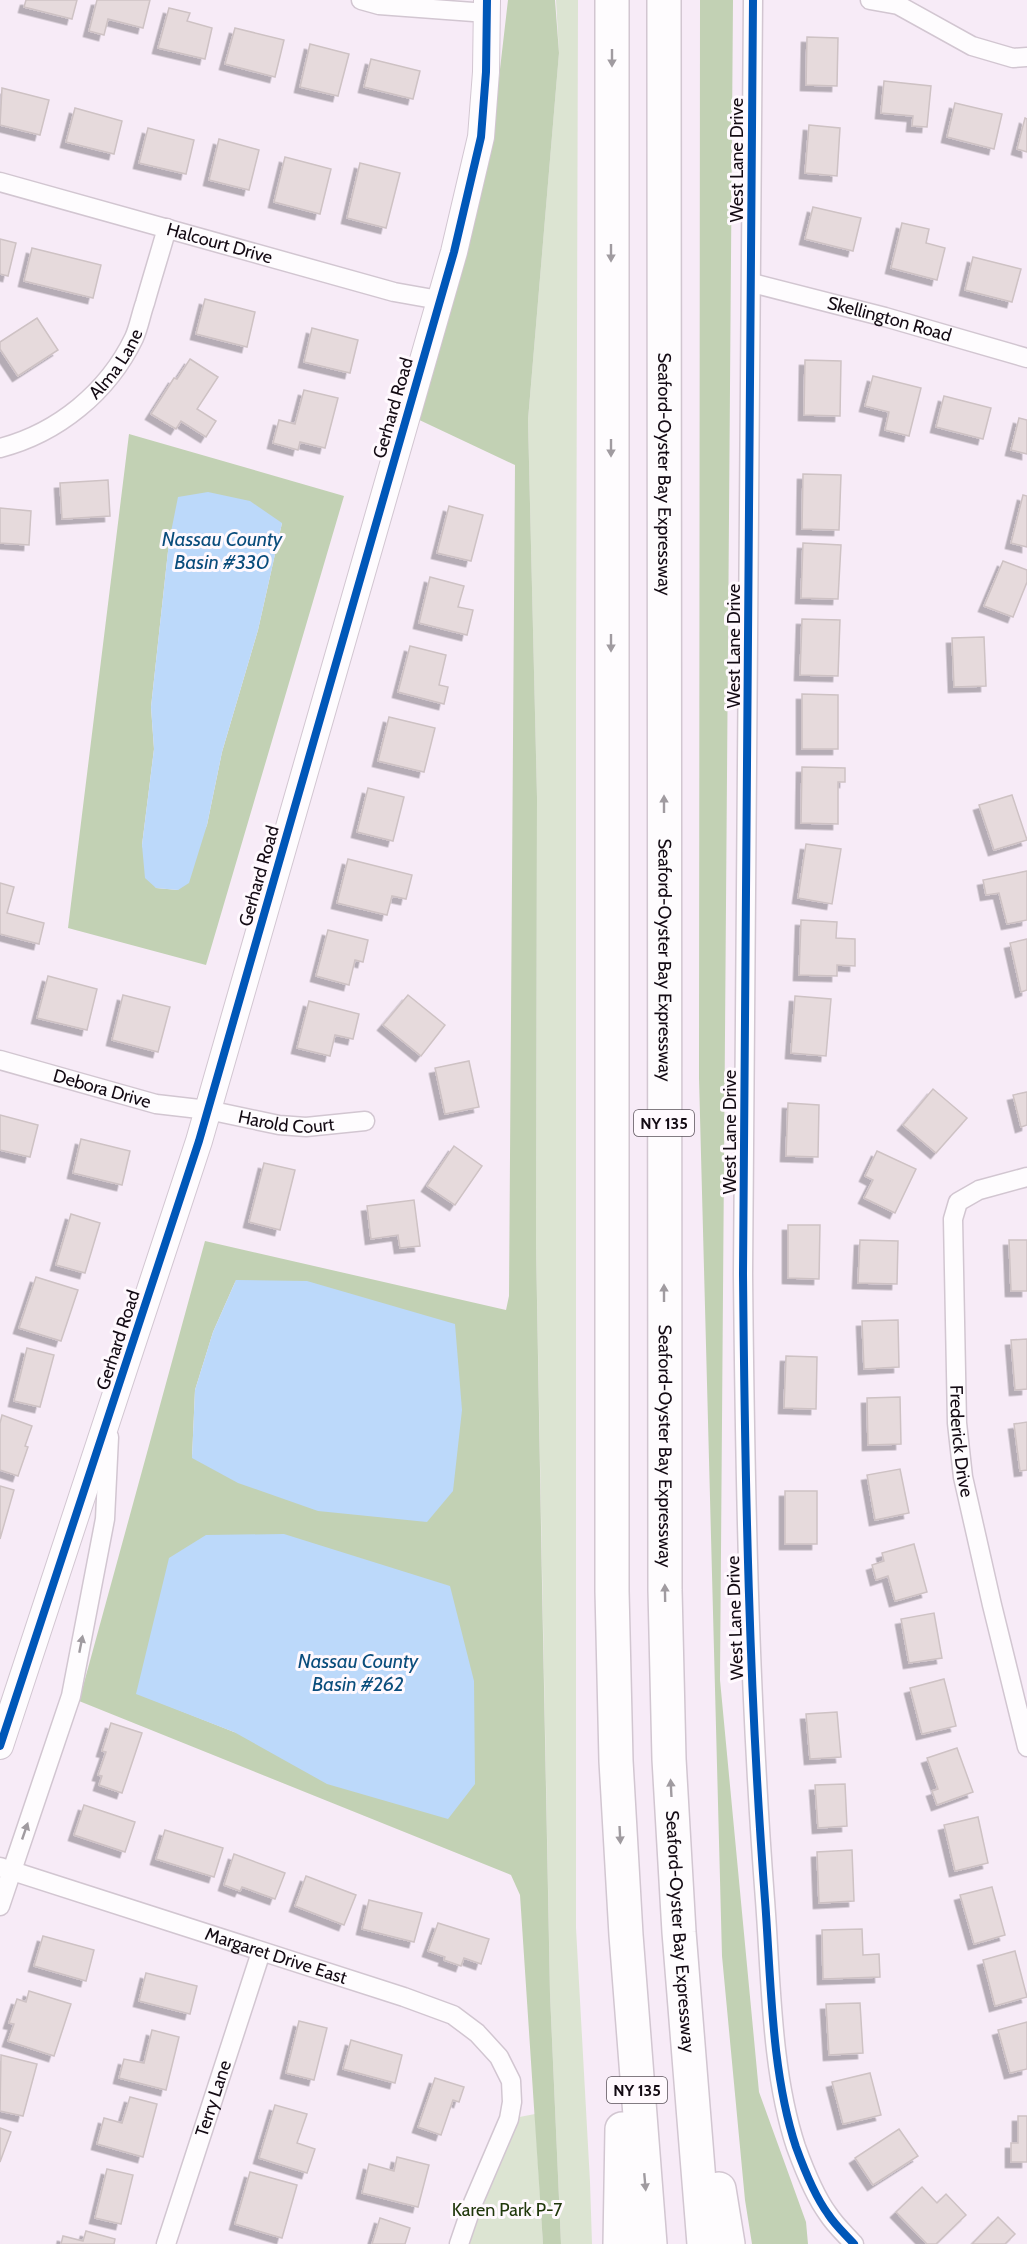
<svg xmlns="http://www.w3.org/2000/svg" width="1027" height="2244" viewBox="0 0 1027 2244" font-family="Cabin,sans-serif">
<defs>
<filter id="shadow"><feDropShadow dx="-5.5" dy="5.5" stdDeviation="0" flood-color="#0004"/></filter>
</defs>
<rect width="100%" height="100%" fill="#f7ebf7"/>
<g fill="#dce4d2">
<polygon points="556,0 578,0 576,677 576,1928 590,2182 592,2244 561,2244 550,1994 536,1244 537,797 528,420 559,53"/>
<polygon points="535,2114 543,2244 460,2244 509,2119"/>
</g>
<g fill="#c2d1b4" fill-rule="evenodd">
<path d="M508 0H555L559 53 528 420 537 797 536 1244 542 1584 550 1994 561 2244H543L520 1895 511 1875 79 1701 205 1241 506 1310 509 1296 515 465 413 417 492 138ZM236 1280 192 1458 195 1390 213 1332ZM136 1693 475 1784 234 1732Z"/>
<polygon points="700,0 733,0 720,1680 759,2092 806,2222 808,2244 752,2244 745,2200 722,1956 699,1078"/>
<path d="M129 434 344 496 206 965 68 928ZM282 523 258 630 222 752 207 825 178 890 156 888 142 845 154 749 151 707 169 542Z"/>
</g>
<g fill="#bcd9fa">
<polygon points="208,492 250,501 282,523 258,630 222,752 207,825 189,883 178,890 156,888 145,878 142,845 154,749 151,707 169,542 178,497"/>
<polygon points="236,1280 307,1281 455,1324 462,1410 453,1491 427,1522 318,1511 238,1483 192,1458 195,1390 213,1332"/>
<polygon points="284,1534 450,1586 474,1681 475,1784 448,1819 327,1784 234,1732 136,1694 169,1558 206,1535"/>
</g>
<g fill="#e6dadc" stroke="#cec2c4" stroke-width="1.5" filter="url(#shadow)">
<polygon points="26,0 77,0 72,19 24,7"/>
<polygon points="97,0 150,0 143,28 108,19 104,35 89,31"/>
<polygon points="169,8 190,13 187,21 212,28 205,59 158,48"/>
<polygon points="235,28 284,40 275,77 225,64"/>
<polygon points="807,37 838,38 837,86 806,85"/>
<polygon points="310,44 349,54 338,96 300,87"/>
<polygon points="371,59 420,71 413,99 364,87"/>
<polygon points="884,81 931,86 927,127 912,126 913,116 881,113"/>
<polygon points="2,88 49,100 40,135 0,125"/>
<polygon points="955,103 1002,114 994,149 947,137"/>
<polygon points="75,108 122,121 114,154 66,142"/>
<polygon points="1025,118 1027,119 1027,152 1017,149"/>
<polygon points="809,125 840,128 837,176 805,173"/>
<polygon points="148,128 194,140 186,174 139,163"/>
<polygon points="219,139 259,150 249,190 209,180"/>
<polygon points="285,157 331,169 320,214 274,202"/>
<polygon points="360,163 400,173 386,228 347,218"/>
<polygon points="813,207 861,218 853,251 805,239"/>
<polygon points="902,223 929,229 926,243 945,248 937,280 891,268"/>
<polygon points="0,239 16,243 8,276 0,274"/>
<polygon points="32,248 101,265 93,298 24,281"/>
<polygon points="973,257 1021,269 1012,302 965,290"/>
<polygon points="205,299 255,312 247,347 196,334"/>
<polygon points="37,318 58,350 18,376 0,349 0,342"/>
<polygon points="312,328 358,340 350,373 304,362"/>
<polygon points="190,359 218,377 197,409 216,421 206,437 181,421 176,429 151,414 174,378 177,379"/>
<polygon points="805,360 841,361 840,416 804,415"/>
<polygon points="873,376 921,388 909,436 885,430 889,412 865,406"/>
<polygon points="304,390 338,398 325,448 300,442 298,450 273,443 279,420 295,424"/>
<polygon points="944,396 991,408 983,439 936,427"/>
<polygon points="1019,418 1027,420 1027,454 1011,450"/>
<polygon points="803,474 841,475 839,530 802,529"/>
<polygon points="108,480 110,516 62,519 60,483"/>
<polygon points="1023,495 1027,496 1027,547 1011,543"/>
<polygon points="449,506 483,515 471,561 437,553"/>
<polygon points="0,508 31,511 29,545 0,543"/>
<polygon points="803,543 841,545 838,599 801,598"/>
<polygon points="1003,561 1027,570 1027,582 1013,617 984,606"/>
<polygon points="430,577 464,586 458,607 473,610 467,635 419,623"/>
<polygon points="802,619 840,620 838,676 800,675"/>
<polygon points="984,637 986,686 954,687 952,638"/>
<polygon points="410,646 446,655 439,685 448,687 444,704 398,692"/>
<polygon points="802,694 838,695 838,749 802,749"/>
<polygon points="389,717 435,728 424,772 378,761"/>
<polygon points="802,767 845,768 845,782 838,782 838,824 801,823"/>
<polygon points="368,788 404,797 393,841 357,832"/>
<polygon points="1012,795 1027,840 994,850 979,805"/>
<polygon points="806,844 841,849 832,904 798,898"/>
<polygon points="348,859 412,875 406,899 392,896 387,915 337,903"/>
<polygon points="1027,871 1027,920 1007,924 999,893 986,895 983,880"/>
<polygon points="0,883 14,887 7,913 44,923 39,944 0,934"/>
<polygon points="801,920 837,922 836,938 855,939 855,966 837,965 837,976 799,975"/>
<polygon points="328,930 368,940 363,962 355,960 349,985 316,976"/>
<polygon points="1027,939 1027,990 1021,992 1010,943"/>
<polygon points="48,976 97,989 87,1030 37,1018"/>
<polygon points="123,995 170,1007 158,1052 112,1040"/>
<polygon points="408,995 445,1025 421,1056 383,1025"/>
<polygon points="795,996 831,999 826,1056 791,1053"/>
<polygon points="309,1001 359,1014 353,1039 335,1035 330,1056 297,1048"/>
<polygon points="469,1061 479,1107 445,1114 435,1068"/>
<polygon points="933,1089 967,1118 936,1153 903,1125"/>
<polygon points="1027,1092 1027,1125 1021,1127 1013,1095"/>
<polygon points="788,1103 819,1105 818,1157 786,1156"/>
<polygon points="0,1115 38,1125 30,1157 0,1150"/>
<polygon points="81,1139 130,1151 122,1185 73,1173"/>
<polygon points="454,1146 482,1166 455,1205 427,1186"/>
<polygon points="877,1151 916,1169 895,1213 864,1198 873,1180 865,1176"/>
<polygon points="264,1163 295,1170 280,1230 249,1222"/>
<polygon points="414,1200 420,1246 400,1248 398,1235 371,1239 367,1206"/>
<polygon points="71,1214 100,1223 85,1273 56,1265"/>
<polygon points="788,1225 820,1225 819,1279 788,1278"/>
<polygon points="860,1240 898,1241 897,1284 858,1283"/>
<polygon points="1009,1240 1027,1240 1027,1291 1011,1291"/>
<polygon points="36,1277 78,1290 61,1341 19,1328"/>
<polygon points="898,1320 899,1367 864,1369 862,1321"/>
<polygon points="1027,1339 1027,1389 1015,1390 1011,1340"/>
<polygon points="27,1348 54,1355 40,1407 14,1401"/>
<polygon points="786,1356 817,1357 816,1409 784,1408"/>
<polygon points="900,1397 901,1444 868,1445 867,1398"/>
<polygon points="2,1415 32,1426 25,1446 28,1447 18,1476 0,1470 0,1423"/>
<polygon points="1027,1422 1027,1470 1020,1471 1014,1424"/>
<polygon points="900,1469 909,1513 875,1520 867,1475"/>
<polygon points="0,1486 14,1490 0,1539"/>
<rect x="785" y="1491" width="32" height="53"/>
<polygon points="914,1544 927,1592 895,1601 888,1576 876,1580 872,1565 884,1561 882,1553"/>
<polygon points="934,1613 942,1658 909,1663 901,1619"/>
<polygon points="944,1679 956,1726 922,1734 910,1688"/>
<polygon points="837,1712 841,1757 810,1759 806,1714"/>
<polygon points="111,1723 142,1733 122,1793 99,1785 102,1776 98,1775 106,1752 102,1751"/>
<polygon points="957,1748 973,1792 937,1805 932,1791 938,1789 927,1758"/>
<polygon points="845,1784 847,1826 818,1828 815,1785"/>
<polygon points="84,1805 135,1822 125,1852 74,1835"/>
<polygon points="978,1817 988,1863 955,1871 944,1825"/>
<polygon points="165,1830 223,1848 214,1877 156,1859"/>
<polygon points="852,1850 854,1901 819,1903 817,1852"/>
<polygon points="234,1854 285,1873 275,1899 242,1887 240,1891 224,1885"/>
<polygon points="306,1876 356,1895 344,1925 295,1906"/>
<polygon points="992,1887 1005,1935 974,1944 960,1895"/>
<polygon points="369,1900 422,1913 414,1942 362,1929"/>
<polygon points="438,1923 489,1939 481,1964 464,1958 461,1966 444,1960 445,1957 428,1951"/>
<polygon points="862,1929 863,1955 879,1954 880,1977 823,1979 822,1930"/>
<polygon points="43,1936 94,1950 86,1981 34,1966"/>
<polygon points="1015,1951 1027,1997 995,2006 983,1960"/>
<polygon points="146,1973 197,1986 190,2014 139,2001"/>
<polygon points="29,1991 71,2004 54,2056 8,2041 14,2024 9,2023 17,1999 26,2002"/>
<polygon points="860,2003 863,2053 829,2055 826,2004"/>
<polygon points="299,2021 327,2028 314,2080 286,2073"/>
<polygon points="1027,2022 1027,2069 1010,2073 998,2030"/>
<polygon points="152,2030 179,2037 166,2090 119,2078 124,2059 144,2063"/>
<polygon points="351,2040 402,2055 395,2083 343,2069"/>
<polygon points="1,2055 37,2064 23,2116 0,2111"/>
<polygon points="870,2073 881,2115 843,2124 832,2082"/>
<polygon points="435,2078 464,2087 459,2102 453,2100 441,2135 418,2127"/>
<polygon points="130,2097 157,2104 143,2157 97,2144 104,2118 122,2123"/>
<polygon points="275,2105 307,2114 297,2143 315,2149 307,2173 259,2158"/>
<polygon points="1018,2116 1027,2116 1027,2162 1011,2162 1011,2143 1018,2143"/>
<polygon points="0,2128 11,2132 0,2162"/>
<polygon points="899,2129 918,2156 873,2185 855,2158"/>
<polygon points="397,2157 429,2165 418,2207 362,2193 369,2164 394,2171"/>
<polygon points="107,2169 133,2175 121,2224 95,2218"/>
<polygon points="250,2172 297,2185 282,2238 235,2224"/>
<polygon points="922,2187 937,2203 946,2194 966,2215 936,2244 927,2244 896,2212"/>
<polygon points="998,2217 1015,2234 1005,2244 972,2244"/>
<polygon points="380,2218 410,2228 405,2244 372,2244"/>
<polygon points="86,2231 115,2239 114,2244 61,2244 63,2236 83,2241"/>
</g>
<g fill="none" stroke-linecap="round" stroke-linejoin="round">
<g stroke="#d2c6d1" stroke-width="21">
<g id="street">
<polyline points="361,0 379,5 487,13"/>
<path d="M753 0 743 1274C745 1483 749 1692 765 1900 771 1978 771 2072 796 2147 804 2169 814 2195 828 2214 835 2225 845 2234 854 2244"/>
<polyline points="870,0 898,5 972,46 1013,58 1027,57"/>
<path id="s1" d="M0 182 394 292 439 300"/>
<path id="s2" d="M752 283 885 317 1027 358"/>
<path id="s3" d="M0 448C58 433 108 392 134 338 139 327 141 314 145 303 152 278 160 253 167 228"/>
<path id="s4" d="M0 1060 156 1104 208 1110 279 1125 306 1127 365 1121"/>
<path id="s5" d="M1027 1177 979 1190 958 1202 953 1219 957 1423 963 1477 992 1605 1027 1747"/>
<path id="s6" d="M0 1867 404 1997 453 2015 477 2033 499 2057 511 2081 512 2102 509 2119 473 2203 459 2244"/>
<polyline points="0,1906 71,1696 105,1519 109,1437"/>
<path id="s7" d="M166 2244 261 1952"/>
</g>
</g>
<g stroke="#d2c6d1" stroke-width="28">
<polyline id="secondary" points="0,1746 199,1141 454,252 481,137 486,72 487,0"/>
</g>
<g stroke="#d2c6d1" stroke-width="36">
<g id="highway">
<polyline points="612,0 612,1591 616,1761 626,1935 650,2244"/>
<path id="s8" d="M664 0 665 1590 669 1759 679 1932 704 2244"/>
<polyline points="719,2189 728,2244"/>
<polyline points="620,2244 622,2129"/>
</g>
</g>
<use href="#street" stroke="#fefcfe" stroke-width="18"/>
<use href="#secondary" stroke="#fefcfe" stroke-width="26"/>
<use href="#highway" stroke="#fefcfe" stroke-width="33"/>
<g stroke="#fff9fe" stroke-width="11">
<g id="cycleway">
<path d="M753 0 743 1274C745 1483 749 1692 765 1900 771 1978 771 2072 796 2147 804 2169 814 2195 828 2214 835 2225 845 2234 854 2244"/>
<polyline points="0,1746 199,1141 454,252 481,137 486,72 487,0"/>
</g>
</g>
<use href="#cycleway" stroke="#0057b8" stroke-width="8"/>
</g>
<defs><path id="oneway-solid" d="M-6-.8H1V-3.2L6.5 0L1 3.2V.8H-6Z" transform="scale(1.5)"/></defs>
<g fill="#a09ba0">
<use href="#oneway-solid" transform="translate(612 58) rotate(90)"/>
<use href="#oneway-solid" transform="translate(611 253) rotate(90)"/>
<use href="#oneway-solid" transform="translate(611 448) rotate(90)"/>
<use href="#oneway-solid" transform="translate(611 643) rotate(90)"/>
<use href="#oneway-solid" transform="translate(664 804) rotate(-90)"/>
<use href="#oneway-solid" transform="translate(664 1293) rotate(-90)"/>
<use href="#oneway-solid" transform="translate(665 1593) rotate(-91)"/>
<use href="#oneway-solid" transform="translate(81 1644) rotate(-79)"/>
<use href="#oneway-solid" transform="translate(671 1788) rotate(-93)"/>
<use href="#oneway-solid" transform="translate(25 1831) rotate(-71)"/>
<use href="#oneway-solid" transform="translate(620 1835) rotate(87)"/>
<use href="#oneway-solid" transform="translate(645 2182) rotate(85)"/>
</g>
<g text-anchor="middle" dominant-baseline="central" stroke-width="6" stroke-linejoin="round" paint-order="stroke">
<g fill="#fff9fe" stroke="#5a525a" stroke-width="1.5">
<rect x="634" y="1110" width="60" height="26" rx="4.5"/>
<rect x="607" y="2077" width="60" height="26" rx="4.5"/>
</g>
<g font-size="16" font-weight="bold" fill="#130a13">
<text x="664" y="1123">NY 135</text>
<text x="637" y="2090">NY 135</text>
</g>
<g font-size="18" fill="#130a13" stroke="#fff9fe">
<text transform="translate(737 160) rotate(-90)">West Lane Drive</text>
<text stroke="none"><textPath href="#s1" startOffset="228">Halcourt Drive</textPath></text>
<text stroke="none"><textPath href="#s2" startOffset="142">Skellington Road</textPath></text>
<text stroke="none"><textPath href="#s3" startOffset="147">Alma Lane</textPath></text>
<text transform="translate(393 408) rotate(-74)">Gerhard Road</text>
<text stroke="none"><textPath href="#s8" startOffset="474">Seaford-Oyster Bay Expressway</textPath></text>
<text transform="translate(734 646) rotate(-90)">West Lane Drive</text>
<text transform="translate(259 876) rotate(-74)">Gerhard Road</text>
<text stroke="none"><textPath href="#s8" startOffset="960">Seaford-Oyster Bay Expressway</textPath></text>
<text stroke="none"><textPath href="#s4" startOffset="106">Debora Drive</textPath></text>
<text stroke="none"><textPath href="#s4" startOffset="294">Harold Court</textPath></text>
<text transform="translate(730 1132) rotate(-90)">West Lane Drive</text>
<text transform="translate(118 1340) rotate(-72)">Gerhard Road</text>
<text stroke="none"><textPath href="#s5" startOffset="314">Frederick Drive</textPath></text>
<text stroke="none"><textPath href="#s8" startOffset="1446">Seaford-Oyster Bay Expressway</textPath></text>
<text transform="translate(735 1618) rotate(-92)">West Lane Drive</text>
<text stroke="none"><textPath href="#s8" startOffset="1932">Seaford-Oyster Bay Expressway</textPath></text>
<text stroke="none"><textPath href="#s6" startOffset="290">Margaret Drive East</textPath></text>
<text stroke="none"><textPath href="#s7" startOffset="153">Terry Lane</textPath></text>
</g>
<g font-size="18" fill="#20380b" stroke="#fff9fe">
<text x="507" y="2210">Karen Park P-7</text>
</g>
<g font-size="20" font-style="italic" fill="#0a4d7c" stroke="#fff9fe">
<text x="222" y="539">Nassau County<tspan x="222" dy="23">Basin #330</tspan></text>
<text x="358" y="1661">Nassau County<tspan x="358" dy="23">Basin #262</tspan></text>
</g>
</g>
</svg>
